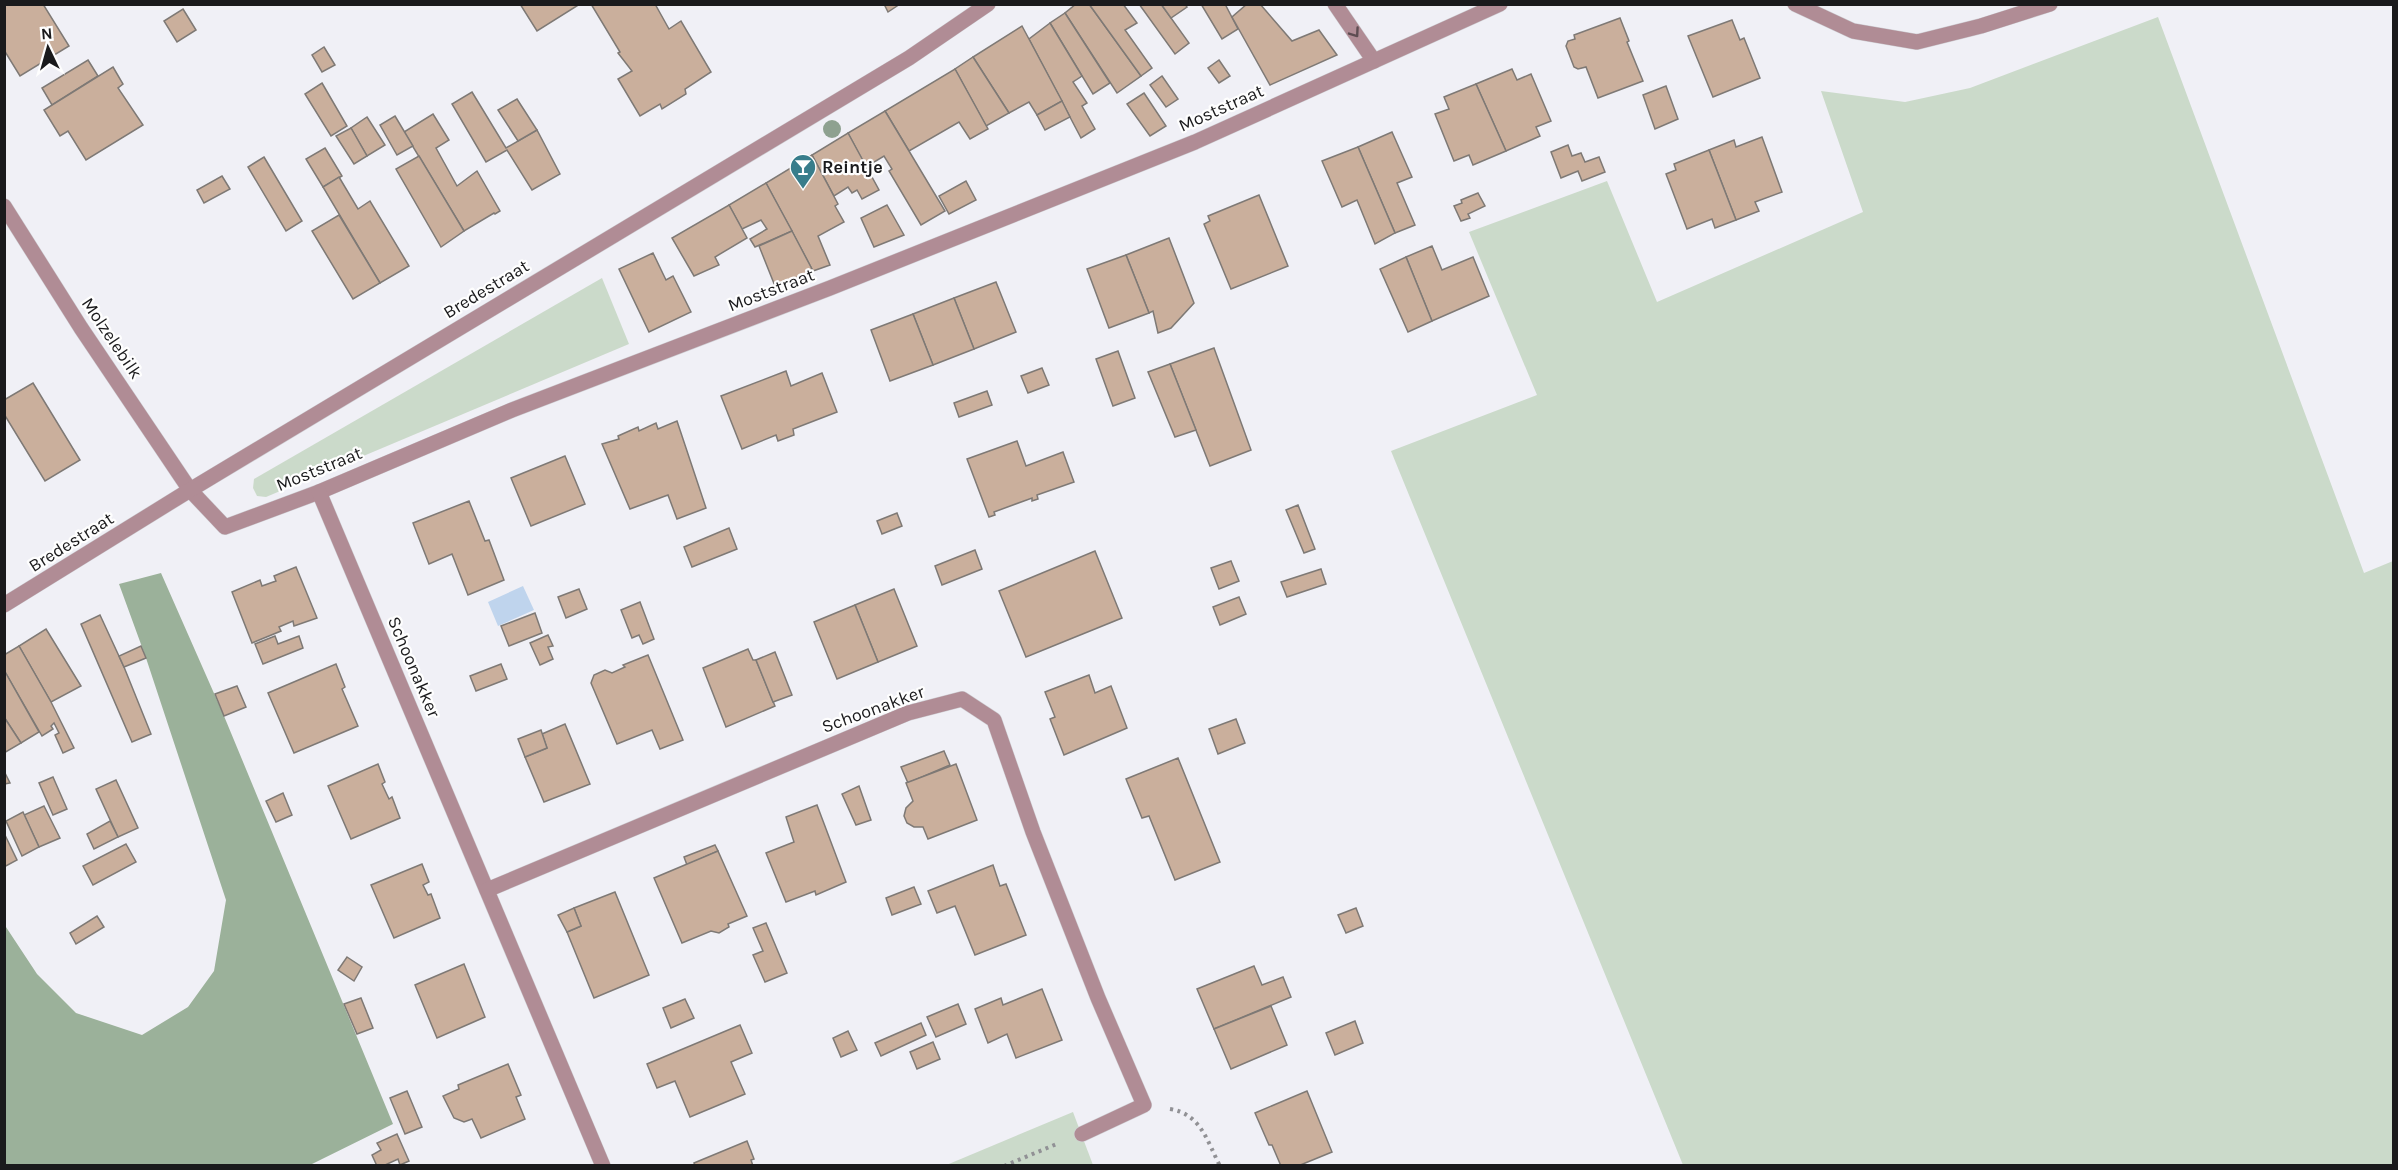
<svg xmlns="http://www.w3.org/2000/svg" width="2398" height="1170" viewBox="0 0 2398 1170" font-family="Karla,sans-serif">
<rect width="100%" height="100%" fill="#f0f0f6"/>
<g fill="#cbdaca">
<polygon points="2158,17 2364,573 2393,561 2393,1165 1683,1165 1391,451 1537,395 1469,232 1607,181 1657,302 1863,212 1821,91 1905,102 1970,88"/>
<polygon points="602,278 629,344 266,497 257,496 253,488 254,479"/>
<polygon points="1073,1112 1093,1165 944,1166"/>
</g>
<polygon fill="#9bb19a" points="161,573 224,716 393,1124 310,1165 5,1165 4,924 37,974 76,1013 142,1035 188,1007 214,971 226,900 146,658 119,584"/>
<polygon fill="#bfd4ed" points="523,586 534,610 498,626 488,602"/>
<g fill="#caaf9c" stroke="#7e7975" stroke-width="1.5">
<polygon points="4,4 43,4 69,46 20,76 4,50"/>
<polygon points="520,4 580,4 537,31"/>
<polygon points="591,4 655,4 669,29 681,21 711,72 685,89 686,94 662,109 660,104 640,116 618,79 632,71 618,53 620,52"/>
<polygon points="884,4 900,4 888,12"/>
<polygon points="1076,4 1089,4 1141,76 1117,93 1065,13"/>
<polygon points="1089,4 1123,4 1137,23 1125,30 1152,68 1141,76"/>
<polygon points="1139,4 1161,4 1189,43 1175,54"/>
<polygon points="1161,4 1185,4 1187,7 1171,18"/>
<polygon points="1201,4 1225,4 1238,29 1222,39"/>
<polygon points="1247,4 1260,4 1292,41 1319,30 1337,55 1270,85 1232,17"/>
<polygon points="183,9 196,30 177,42 164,21"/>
<polygon points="1065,13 1110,83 1093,94 1050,23"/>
<polygon points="1620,18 1629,41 1627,42 1643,81 1598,98 1586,67 1578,69 1574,67 1566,46 1568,41 1575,39 1574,35"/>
<polygon points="1732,20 1740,40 1744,38 1760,78 1713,97 1688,36"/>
<polygon points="1050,23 1082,76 1073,82 1087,103 1082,106 1095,129 1081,138 1029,39"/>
<polygon points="1022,26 1062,101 1037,115 1029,102 1009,113 973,57"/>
<polygon points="324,47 335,65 322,72 312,55"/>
<polygon points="973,57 1009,113 986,126 955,69"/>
<polygon points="88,60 98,76 52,105 42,88"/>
<polygon points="1219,60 1230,76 1219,83 1208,68"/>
<polygon points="113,67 123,84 118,88 143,125 86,160 68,131 60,136 44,110"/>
<polygon points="955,69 988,129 970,139 959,122 909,151 885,111"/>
<polygon points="1512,69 1517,80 1531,74 1551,121 1536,127 1540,136 1506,151 1476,84"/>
<polygon points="1162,76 1178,99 1166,107 1150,85"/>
<polygon points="322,83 347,126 331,136 305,94"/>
<polygon points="1476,84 1506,151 1473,165 1469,155 1454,161 1435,114 1449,109 1444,97"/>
<polygon points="1666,86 1678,119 1655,129 1643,95"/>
<polygon points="472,92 506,148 537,130 560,174 532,190 507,150 486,162 452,104"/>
<polygon points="1144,93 1166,126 1150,136 1127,104"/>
<polygon points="517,99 537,130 518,141 498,110"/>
<polygon points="1062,101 1070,117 1045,130 1037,115"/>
<polygon points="885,111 945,211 921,225 889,171 892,169 884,156 866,167 848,133"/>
<polygon points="433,114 449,140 436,148 457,186 477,171 500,211 495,214 494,213 464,231 404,132"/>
<polygon points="395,116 413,146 397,155 380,125"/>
<polygon points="367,117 385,145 367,156 351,128"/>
<polygon points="351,128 367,156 354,164 336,136"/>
<polygon points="1392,132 1412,177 1397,183 1415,225 1395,233 1358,147"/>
<polygon points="848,133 879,190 862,199 857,190 852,193 848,187 834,196 812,155"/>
<polygon points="1762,137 1782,192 1755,202 1759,211 1736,220 1709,150 1734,140 1736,147"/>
<polygon points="1568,145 1572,156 1581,153 1585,162 1599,157 1605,172 1582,181 1578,171 1561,178 1551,152"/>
<polygon points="1358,147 1395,233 1375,244 1357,200 1342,207 1322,161"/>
<polygon points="325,148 342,176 323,187 306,159"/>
<polygon points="1709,150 1736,220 1715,228 1712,219 1687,229 1666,174 1676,170 1674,164"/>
<polygon points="812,155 838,204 835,206 844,222 818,236 830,265 813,271 766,183"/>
<polygon points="419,156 464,231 441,247 396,169"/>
<polygon points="264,157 302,221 286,231 248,167"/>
<polygon points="222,176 230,189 204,203 197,190"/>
<polygon points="339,177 358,209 370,201 409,266 380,283 323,187"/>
<polygon points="966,181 976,200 949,214 939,196"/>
<polygon points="766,183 792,231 755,247 750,239 767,229 761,220 742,229 729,205"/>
<polygon points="1478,193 1485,206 1468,214 1470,218 1461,221 1454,206 1462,203 1461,200"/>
<polygon points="1259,195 1288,266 1231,289 1204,224 1210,221 1208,216"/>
<polygon points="729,205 747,238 715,257 719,265 694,276 672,238"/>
<polygon points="887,205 904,235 874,247 861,218"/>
<polygon points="339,215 380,283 353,299 312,231"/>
<polygon points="792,231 813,271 775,286 759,246"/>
<polygon points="1169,238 1194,303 1171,328 1158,333 1153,311 1149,313 1126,255"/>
<polygon points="1432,246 1442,270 1473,257 1489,296 1432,321 1406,257"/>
<polygon points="653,253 666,280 673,276 691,312 649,332 619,269"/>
<polygon points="1126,255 1149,313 1109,328 1087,269"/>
<polygon points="1406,257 1432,321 1408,332 1380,269"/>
<polygon points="996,282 1016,332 974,349 954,298"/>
<polygon points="954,298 974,349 933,365 913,314"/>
<polygon points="913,314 933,365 890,381 871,330"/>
<polygon points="1214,348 1251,450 1210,466 1170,364"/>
<polygon points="1118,351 1135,398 1113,406 1096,359"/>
<polygon points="1170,364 1196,430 1175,437 1148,372"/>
<polygon points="1042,368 1049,385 1028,393 1021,376"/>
<polygon points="786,371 791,386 822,373 837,412 793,429 794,435 778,441 776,435 742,449 721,396"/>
<polygon points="33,383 80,460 45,481 4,414 4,400"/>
<polygon points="987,391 992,405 959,417 954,403"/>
<polygon points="677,421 706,508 677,519 668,495 630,509 602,444 619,439 618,436 638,427 639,431 656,423 658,429"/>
<polygon points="1017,441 1026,466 1063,452 1074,482 1037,495 1038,499 1032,501 1032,498 994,512 995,515 989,517 967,459"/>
<polygon points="565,456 585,504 531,526 511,478"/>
<polygon points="469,501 485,541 489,540 504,580 468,595 452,554 429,564 413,523"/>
<polygon points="1298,505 1315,549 1304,553 1286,510"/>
<polygon points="897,513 902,526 882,534 877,521"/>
<polygon points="729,528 737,549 692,567 684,547"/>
<polygon points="975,550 982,569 942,585 935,566"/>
<polygon points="1095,551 1122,618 1026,657 999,591"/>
<polygon points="1231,561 1239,581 1219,589 1211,568"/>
<polygon points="296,567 317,618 294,626 293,621 279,627 281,631 252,643 232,592 260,580 262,586 276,581 274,576"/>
<polygon points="1321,569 1326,584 1287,597 1281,582"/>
<polygon points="579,589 587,609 566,618 558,597"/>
<polygon points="894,589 917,646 878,662 855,605"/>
<polygon points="1239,597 1246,614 1220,625 1213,607"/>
<polygon points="640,602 654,639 643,644 639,635 632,638 621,610"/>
<polygon points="855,605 878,662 837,679 814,622"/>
<polygon points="535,613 542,633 509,646 501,626"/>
<polygon points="100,615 124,667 151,734 132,742 81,624"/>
<polygon points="46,629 81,686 51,702 19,646"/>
<polygon points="548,635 553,646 548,647 553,659 540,665 530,643"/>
<polygon points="275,636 278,644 299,636 303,648 263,664 255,644"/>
<polygon points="19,646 51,702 74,748 63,753 55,735 59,733 54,723 51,726 53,729 42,736 4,670 4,655"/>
<polygon points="141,646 146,658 124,667 119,656"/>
<polygon points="748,649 753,660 756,660 775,706 726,727 703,668"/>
<polygon points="775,652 792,695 773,702 756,660"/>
<polygon points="648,655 683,740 660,749 652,730 617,744 591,683 594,675 605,670 612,673 625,667 623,665"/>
<polygon points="336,664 345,687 342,689 358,726 294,753 268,693"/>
<polygon points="501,664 507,679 476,691 470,676"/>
<polygon points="4,670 39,732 21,743 4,717"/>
<polygon points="1089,675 1095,693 1111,686 1127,728 1064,755 1050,719 1055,717 1045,692"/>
<polygon points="237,686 246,707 224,716 215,694"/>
<polygon points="4,717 21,743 4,753"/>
<polygon points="1236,719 1245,743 1218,754 1209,729"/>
<polygon points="565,724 590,784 544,802 525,757 547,748 542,734"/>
<polygon points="541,730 547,748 525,757 518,739"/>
<polygon points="944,751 950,765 908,783 901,767"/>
<polygon points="1178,758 1220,862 1175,880 1149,816 1142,818 1126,779"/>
<polygon points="378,764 385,782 382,784 389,799 392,797 400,818 351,839 328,786"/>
<polygon points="956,764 977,820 928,839 923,827 914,827 907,823 904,816 906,808 913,801 906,783"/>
<polygon points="4,771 10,783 4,784"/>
<polygon points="53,777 67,809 53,815 39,783"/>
<polygon points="116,780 138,828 118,837 96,789"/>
<polygon points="859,786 871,820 856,825 842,794"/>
<polygon points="283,793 292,815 276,822 266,801"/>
<polygon points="817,805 846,882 816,895 815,891 786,902 766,853 794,842 786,817"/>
<polygon points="44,806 60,838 39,847 24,815"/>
<polygon points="23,812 39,847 22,856 6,821"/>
<polygon points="110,821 118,837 94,849 87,834"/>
<polygon points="4,833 17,860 4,867"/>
<polygon points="126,844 136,862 93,885 83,866"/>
<polygon points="715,845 718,851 687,865 684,857"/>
<polygon points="718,851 747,916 728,924 729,927 719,933 711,931 682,943 654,878"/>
<polygon points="422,864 429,882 423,885 428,895 431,894 440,918 394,938 371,885"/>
<polygon points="993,865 1000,886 1006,884 1026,935 975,955 955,906 937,913 928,891"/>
<polygon points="914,887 921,904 892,915 886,898"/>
<polygon points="615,892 649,975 594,998 567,932 581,926 574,908"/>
<polygon points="574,908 581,926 567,932 558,915"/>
<polygon points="1356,908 1363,926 1346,933 1338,915"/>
<polygon points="97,916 104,927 76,944 70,933"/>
<polygon points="766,923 787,973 765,982 753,955 763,951 753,928"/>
<polygon points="347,957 362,967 354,981 338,970"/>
<polygon points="464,964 485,1017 437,1038 415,985"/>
<polygon points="1254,966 1262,985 1283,977 1291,997 1214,1029 1197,989"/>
<polygon points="1042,989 1062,1040 1016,1058 1007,1034 988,1043 975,1009 1001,998 1003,1005"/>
<polygon points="361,998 373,1028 357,1034 344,1004"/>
<polygon points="685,999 694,1018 671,1028 663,1008"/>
<polygon points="958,1004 966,1024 936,1037 927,1017"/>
<polygon points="1271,1006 1287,1045 1231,1069 1214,1029"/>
<polygon points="1355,1021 1363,1043 1335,1055 1326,1033"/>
<polygon points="921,1023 926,1035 881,1056 875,1043"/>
<polygon points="740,1025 752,1053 731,1062 745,1094 690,1117 675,1081 657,1088 647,1064"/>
<polygon points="848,1031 857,1050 841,1057 833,1038"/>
<polygon points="933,1042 940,1059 917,1069 910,1052"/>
<polygon points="508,1064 521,1095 516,1097 525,1119 481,1138 472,1119 464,1122 454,1118 443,1096 459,1089 458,1085"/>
<polygon points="407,1091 422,1127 405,1134 390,1098"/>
<polygon points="1307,1091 1332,1152 1298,1166 1281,1166 1272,1145 1269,1145 1255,1113"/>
<polygon points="397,1134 409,1161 400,1165 398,1159 383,1166 377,1166 372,1155 381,1150 377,1143"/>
<polygon points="747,1141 754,1159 751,1160 753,1166 695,1166 694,1163"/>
</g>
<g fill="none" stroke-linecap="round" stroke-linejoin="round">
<g stroke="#ceced3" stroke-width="16">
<g id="minor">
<polyline points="1335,4 1374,61"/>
<polyline points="1795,4 1853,31 1917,42 1981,26 2050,4"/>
<polyline points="4,206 81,328 190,490 225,527 319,492 512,410 830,288 1195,142 1500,4"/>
<polyline points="319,492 603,1166"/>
<polyline points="4,605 190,490 909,58 988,4"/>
<polyline points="487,890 908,713 962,699 994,720 1033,832 1098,998 1144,1105 1082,1134"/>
</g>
</g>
<g stroke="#919195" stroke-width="4" stroke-dasharray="3 4.5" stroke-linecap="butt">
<path d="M1170 1109C1201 1114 1207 1141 1220 1166"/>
<polyline points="1004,1166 1059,1143"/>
</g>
<use href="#minor" stroke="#b08c95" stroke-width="15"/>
</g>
<circle fill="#8ea190" cx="832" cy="129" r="9"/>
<defs><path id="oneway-chevron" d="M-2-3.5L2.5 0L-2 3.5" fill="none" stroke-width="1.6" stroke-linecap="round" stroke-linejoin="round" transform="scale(1.5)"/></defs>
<use stroke="#5e4d52" href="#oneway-chevron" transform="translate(1355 33) rotate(55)"/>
<defs>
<g id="bar-pin" transform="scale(1.35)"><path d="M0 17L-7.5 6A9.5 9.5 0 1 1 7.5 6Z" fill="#387d8b" stroke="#fefefe"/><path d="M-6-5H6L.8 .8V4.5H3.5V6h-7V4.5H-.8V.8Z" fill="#fff"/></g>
</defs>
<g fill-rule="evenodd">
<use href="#bar-pin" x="803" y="167"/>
</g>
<g text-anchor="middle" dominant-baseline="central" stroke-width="4.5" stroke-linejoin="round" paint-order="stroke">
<g font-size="18" fill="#1a1a1c" stroke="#fefefe">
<text transform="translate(1221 108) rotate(-24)">Moststraat</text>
<text transform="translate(486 289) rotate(-31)">Bredestraat</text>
<text transform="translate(771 290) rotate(-21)">Moststraat</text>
<text transform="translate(112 338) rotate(56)">Molzelebilk</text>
<text transform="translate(319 469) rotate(-22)">Moststraat</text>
<text transform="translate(71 542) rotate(-32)">Bredestraat</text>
<text transform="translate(414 667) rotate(67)">Schoonakker</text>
<text transform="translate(873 709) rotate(-20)">Schoonakker</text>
</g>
<g font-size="18" font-weight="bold" fill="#1a1a1c" stroke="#fefefe" text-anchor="start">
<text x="822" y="167">Reintje</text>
</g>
</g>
<rect width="2398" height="1170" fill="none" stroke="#1a1a1c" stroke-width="12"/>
<g transform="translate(48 48) rotate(355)" stroke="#fefefe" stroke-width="4.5" paint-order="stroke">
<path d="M0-4.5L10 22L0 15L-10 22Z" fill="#1a1a1c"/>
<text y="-9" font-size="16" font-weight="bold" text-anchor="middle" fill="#1a1a1c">N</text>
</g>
</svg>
